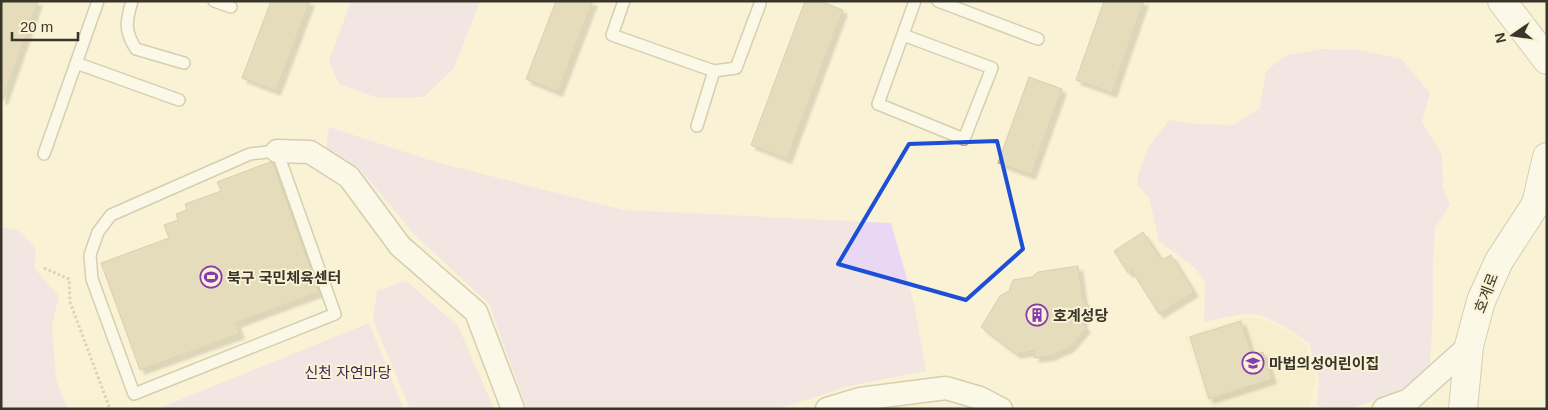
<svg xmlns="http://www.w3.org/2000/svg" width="1548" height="410" viewBox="0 0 1548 410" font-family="Helvetica,'Noto Sans KR',sans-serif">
<defs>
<filter id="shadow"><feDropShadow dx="4.5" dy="4.5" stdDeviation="1" flood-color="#0004"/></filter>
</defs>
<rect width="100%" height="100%" fill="#faf2d4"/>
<polygon fill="#f2e8c3" points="1242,318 1261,319 1286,330 1307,345 1316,381 1308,408 1213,409 1208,404 1186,336"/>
<g fill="#e8d8f4">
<polygon points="351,1 480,1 454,68 424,97 378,98 339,84 329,61"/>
<path d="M1321 49 1358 50 1401 59 1430 93 1422 122 1442 155 1443 187 1450 205 1435 227 1433 264V313L1430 365 1418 382 1377 399 1350 409H1328L1317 406 1319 381 1309 343C1294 333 1279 321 1262 316 1244 310 1221 319 1204 322L1205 282 1194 267 1159 241 1149 197 1138 186V176L1148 148 1169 120 1199 124 1233 125 1260 108 1266 71 1285 56Z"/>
<polygon points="329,127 432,161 624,210 891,223 914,303 926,371 849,386 777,409 527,409 489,304 415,235 360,169 326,149"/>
<polygon points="1,227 17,230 36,248 34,268 59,296 52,325 56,380 68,409 1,409"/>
<polygon points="406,281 458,326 494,409 410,409 373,320 377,291"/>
<polygon points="369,323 404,409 157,409"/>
</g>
<g fill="#ccc29f" stroke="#ada589" filter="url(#shadow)">
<polygon points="1,1 38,1 3,100 1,99"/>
<polygon points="271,1 310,1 276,91 242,78"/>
<polygon points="556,1 593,1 558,92 526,79"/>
<polygon points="805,1 820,1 843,10 787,159 751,145"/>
<polygon points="1104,1 1144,1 1112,93 1076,80"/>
<polygon points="1029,77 1062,89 1031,175 998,163"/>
<polygon points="270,162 273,163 319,292 236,323 240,334 140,370 101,263 169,238 164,225 178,220 176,214 187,210 185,204 221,191 217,182"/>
<polygon points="1143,232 1162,260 1171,255 1194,292 1159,314 1132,271 1128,273 1114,251"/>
<polygon points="1078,266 1083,300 1089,306 1082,323 1086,328 1070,347 1050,356 1035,358 1034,351 1016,354 981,327 1000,296 1009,291 1013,280 1032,277 1038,272"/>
<polygon points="1241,321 1252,355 1263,352 1272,379 1209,399 1190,337"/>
</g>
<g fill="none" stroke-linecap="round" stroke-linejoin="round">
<g stroke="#aaa286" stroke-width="14">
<g id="lane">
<path d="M132 1C126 21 124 31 136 49L184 63"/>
<polyline points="214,1 231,7"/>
<polyline points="624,1 612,35 714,71 736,68 760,4"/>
<polyline points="938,1 1038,39"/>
<polyline points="903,35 992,68 964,139 878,104 915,1"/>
<polyline points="76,63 179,100"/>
<polyline points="697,126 714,71"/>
<polygon points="277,151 335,314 134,394 92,279 90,255 98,232 111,215 250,154"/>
<polyline points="44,154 98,1"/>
</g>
</g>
<g stroke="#aaa286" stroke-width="25">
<g id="street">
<polyline points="277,151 310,152 349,177 400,246 476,312 513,409"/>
<polyline points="827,409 860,399 946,388 980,398 1001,409"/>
<polyline points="1384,409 1409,400 1469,346"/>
</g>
</g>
<g stroke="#aaa286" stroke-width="30">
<g id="secondary">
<polyline points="1502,1 1547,60"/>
<polyline points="1536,204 1547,157"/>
<polyline points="1463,409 1469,346 1481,301 1499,261 1536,204 1547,192"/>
</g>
</g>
<polyline stroke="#b3ad96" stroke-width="3" stroke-dasharray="2.5 2.5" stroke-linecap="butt" points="44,268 69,279 70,302 110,409"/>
<use href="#lane" stroke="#fff" stroke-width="11"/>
<use href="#street" stroke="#fff" stroke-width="22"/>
<use href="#secondary" stroke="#fff" stroke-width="28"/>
</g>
<path d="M0 0H1548V410H0ZM997 141 1023 249 966 300 838 264 909 144Z" fill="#faf2d4" fill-opacity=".55" fill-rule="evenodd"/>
<path fill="none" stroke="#1d4ed8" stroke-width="4" stroke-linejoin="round" d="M997 141 1023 249 966 300 838 264 909 144Z"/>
<defs>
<g id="stadium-ring" transform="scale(1.125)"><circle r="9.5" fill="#faf2d4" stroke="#873cad" stroke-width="1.5"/><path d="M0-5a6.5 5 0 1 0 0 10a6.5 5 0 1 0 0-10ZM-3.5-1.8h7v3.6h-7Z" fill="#873cad"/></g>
<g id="building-ring" transform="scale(1.125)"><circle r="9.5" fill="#faf2d4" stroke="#873cad" stroke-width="1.5"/><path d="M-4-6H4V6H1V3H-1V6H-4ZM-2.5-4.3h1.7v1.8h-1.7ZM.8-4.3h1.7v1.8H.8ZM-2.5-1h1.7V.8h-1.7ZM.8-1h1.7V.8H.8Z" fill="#873cad"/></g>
<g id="school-ring" transform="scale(1.125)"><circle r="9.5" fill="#faf2d4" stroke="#873cad" stroke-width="1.5"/><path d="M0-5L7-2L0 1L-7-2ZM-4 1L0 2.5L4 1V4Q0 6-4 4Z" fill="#873cad"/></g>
</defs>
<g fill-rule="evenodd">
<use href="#stadium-ring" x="211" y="277"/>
<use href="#building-ring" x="1037" y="315"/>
<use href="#school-ring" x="1253" y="363"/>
</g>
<g text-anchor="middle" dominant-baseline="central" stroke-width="4" stroke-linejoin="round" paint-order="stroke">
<g font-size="15" font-weight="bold" fill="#38352a" stroke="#faf2d4" text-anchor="start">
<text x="227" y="277">북구 국민체육센터</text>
<text x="1053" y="315">호계성당</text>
<text x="1269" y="363">마법의성어린이집</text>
</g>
<g font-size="15" fill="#38352a" stroke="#faf2d4">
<text transform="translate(1486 293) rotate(-69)">호계로</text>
</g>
<g font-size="15" fill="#432852" stroke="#faf2d4">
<text x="348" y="372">신천 자연마당</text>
</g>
</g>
<rect width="1548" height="410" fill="none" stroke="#38352a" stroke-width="5"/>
<g transform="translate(1513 35) rotate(257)" stroke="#faf2d4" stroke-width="4" paint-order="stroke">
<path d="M0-4L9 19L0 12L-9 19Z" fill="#38352a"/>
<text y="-8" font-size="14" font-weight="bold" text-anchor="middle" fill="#38352a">N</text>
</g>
<path d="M12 32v8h66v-8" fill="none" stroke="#38352a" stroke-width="2.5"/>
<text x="20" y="32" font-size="15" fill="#38352a" stroke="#faf2d4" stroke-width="4" paint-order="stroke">20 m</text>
</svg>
